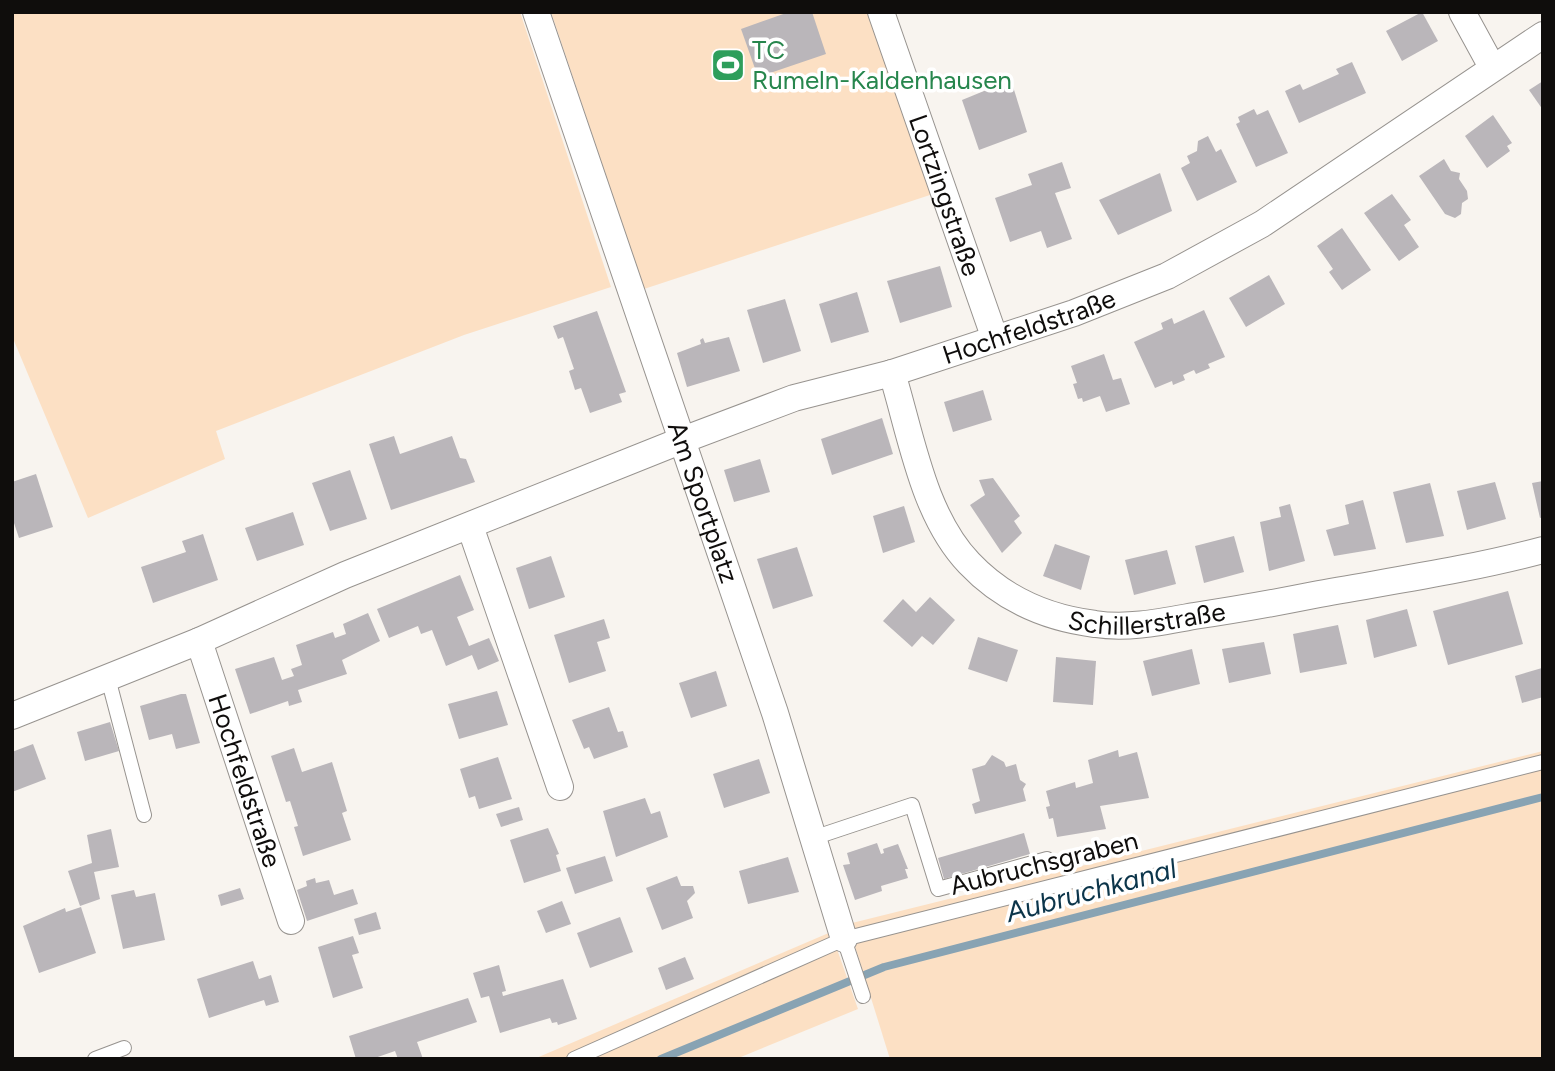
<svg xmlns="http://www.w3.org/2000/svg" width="1555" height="1071" viewBox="0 0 1555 1071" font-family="Figtree,sans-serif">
<rect width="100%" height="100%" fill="#f8f4ef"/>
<g fill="#fce0c4">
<polygon points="12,12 520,12 611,287 464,335 216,431 225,459 88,518 12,336"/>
<polygon points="551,12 867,12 933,194 644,289"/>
<polygon points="1543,751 1543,1059 890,1059 848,924"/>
<polygon points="831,932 858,1009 736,1059 534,1059"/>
</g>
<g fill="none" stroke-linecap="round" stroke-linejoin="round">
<polyline stroke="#88a3b3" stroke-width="8" points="661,1059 884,967 1543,797"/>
</g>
<g fill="#bab6ba">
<polygon points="789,12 812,12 826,54 758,77 741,29"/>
<polygon points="1422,12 1438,41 1402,61 1386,31"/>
<polygon points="1352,62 1366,93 1299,123 1285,91 1300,84 1303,90 1339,74 1336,69"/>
<polygon points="1011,80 1027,132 979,150 962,100"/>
<polygon points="1543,81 1543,110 1529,90"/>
<polygon points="1254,109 1257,115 1268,110 1288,153 1256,167 1236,124 1240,122 1238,117"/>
<polygon points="1493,115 1512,143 1507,146 1510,151 1487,168 1465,136"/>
<polygon points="1208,136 1216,152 1221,149 1237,182 1197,201 1181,168 1190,163 1187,156 1197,151 1198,141"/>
<polygon points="1444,159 1451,171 1460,173 1459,179 1467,191 1468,199 1462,203 1461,214 1455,218 1445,214 1419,176"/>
<polygon points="1062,162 1071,188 1055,193 1072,239 1047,248 1041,231 1010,242 995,198 1032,185 1028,174"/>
<polygon points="1160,173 1172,211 1118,235 1099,200"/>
<polygon points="1392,194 1411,220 1404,225 1419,247 1399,261 1364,213"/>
<polygon points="1342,228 1371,270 1342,290 1329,272 1333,269 1317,246"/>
<polygon points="940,266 952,307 900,323 887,281"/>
<polygon points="1269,275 1285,304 1246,327 1229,298"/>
<polygon points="857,292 869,332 831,343 819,304"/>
<polygon points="785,299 801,351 763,363 747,310"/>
<polygon points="1204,310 1225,357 1208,364 1210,368 1196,374 1194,370 1183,375 1185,380 1173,385 1172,381 1155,388 1134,342 1163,329 1161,323 1172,318 1174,324"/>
<polygon points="597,311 626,392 619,394 622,402 590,413 581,388 575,390 569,371 574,369 563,337 558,339 553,326"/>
<polygon points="729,337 740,371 687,387 677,353 701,344 700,340 703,338 705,343"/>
<polygon points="1104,354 1113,380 1121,378 1130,404 1106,412 1100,396 1083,402 1082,398 1078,399 1073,384 1077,383 1071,366"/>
<polygon points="983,390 992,420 953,432 944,402"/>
<polygon points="882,418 893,454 832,475 821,439"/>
<polygon points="394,436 400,454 452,436 460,458 466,459 475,482 391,510 369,444"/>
<polygon points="760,459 770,492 734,502 724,470"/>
<polygon points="350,470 367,519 330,531 312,483"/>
<polygon points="36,474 53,527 19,538 12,517 12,482"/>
<polygon points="993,478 1020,516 1014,521 1022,533 1002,553 970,505 985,495 979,480"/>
<polygon points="1543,481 1543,517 1540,518 1532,483"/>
<polygon points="1495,482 1506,519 1467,530 1457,491"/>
<polygon points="1430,483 1444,536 1406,543 1393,492"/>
<polygon points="1363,500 1376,549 1334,556 1326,530 1349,524 1345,505"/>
<polygon points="1290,504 1305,561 1269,571 1260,522 1281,517 1279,507"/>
<polygon points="904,506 915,542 883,553 873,516"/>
<polygon points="293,512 304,545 257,561 245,528"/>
<polygon points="203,534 218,580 153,603 141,567 186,552 182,541"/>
<polygon points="1234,536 1244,572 1204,583 1195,546"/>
<polygon points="1055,544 1090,556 1081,590 1043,576"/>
<polygon points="797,547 813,596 773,609 757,559"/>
<polygon points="1167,550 1176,584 1134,595 1125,560"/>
<polygon points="551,556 565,597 529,609 516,568"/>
<polygon points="460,575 474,610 457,617 469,646 489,638 499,661 478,670 472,655 446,666 432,630 421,634 418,626 389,638 377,609"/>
<polygon points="1508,591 1523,644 1448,665 1433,611"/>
<polygon points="930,597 955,620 933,645 922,636 912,647 883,621 903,599 916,612"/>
<polygon points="1407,609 1417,646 1374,658 1366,620"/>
<polygon points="368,613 380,641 342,660 347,674 298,690 302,702 289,706 288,701 250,714 235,669 274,657 282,680 294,676 291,669 302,665 296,645 333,632 335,638 346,634 343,624"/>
<polygon points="604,619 610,638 597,642 606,671 569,683 554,635"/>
<polygon points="1338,625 1347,664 1300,673 1293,634"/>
<polygon points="978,637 1018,650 1007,682 968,669"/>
<polygon points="1264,642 1271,674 1229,683 1222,649"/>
<polygon points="1192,649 1200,684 1152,696 1143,661"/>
<polygon points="1056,657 1096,661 1093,705 1053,702"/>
<polygon points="1542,668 1543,697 1522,703 1515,676"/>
<polygon points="716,671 727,706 691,718 679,683"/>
<polygon points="497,691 508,725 459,739 448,704"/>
<polygon points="181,694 186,694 200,743 176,749 172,734 149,740 140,706"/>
<polygon points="609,707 618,732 623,731 628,747 594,759 589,747 584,749 572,720"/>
<polygon points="110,722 119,751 85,761 77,732"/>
<polygon points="33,744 46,779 12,792 12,752"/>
<polygon points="294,748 302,772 332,762 347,811 342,813 351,840 303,856 294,827 298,826 290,801 286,802 271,756"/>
<polygon points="1118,750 1119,757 1137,752 1149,798 1100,806 1106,829 1057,837 1053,818 1049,819 1046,807 1050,806 1046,791 1075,782 1076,788 1093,783 1088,760"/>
<polygon points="992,755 1004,762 1006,767 1016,764 1020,780 1026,784 1023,789 1026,801 975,814 972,804 980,801 972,769 985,765"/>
<polygon points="498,757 512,799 479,809 475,796 469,798 460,769"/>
<polygon points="759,759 770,793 724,808 713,774"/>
<polygon points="645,798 651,814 660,811 668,837 616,857 603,811"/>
<polygon points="519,807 523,820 501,827 496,814"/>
<polygon points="548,828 559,854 556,855 561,871 524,883 510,840"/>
<polygon points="111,829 119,867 94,872 100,899 80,906 68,871 92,863 87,835"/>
<polygon points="1024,833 1030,854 944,879 938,858"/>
<polygon points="877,843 881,854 884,853 883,849 898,844 908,869 905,869 908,878 881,886 882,891 855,900 843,865 850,864 847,853"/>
<polygon points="605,856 613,881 575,894 566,868"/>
<polygon points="788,857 799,892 748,904 739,871"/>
<polygon points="677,876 681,886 693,886 695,893 687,901 693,918 662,930 646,888"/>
<polygon points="315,878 316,883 329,880 334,895 353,889 358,904 307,921 297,890 307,886 306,881"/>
<polygon points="240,888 244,899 221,906 218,895"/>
<polygon points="134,890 136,897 155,893 165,940 123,949 111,895"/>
<polygon points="562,901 571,924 546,933 537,911"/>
<polygon points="81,907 96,953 39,973 23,926 65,908 66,912"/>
<polygon points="376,912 381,929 359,935 354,919"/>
<polygon points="620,917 633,952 590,968 577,933"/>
<polygon points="353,936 359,953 352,955 363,988 333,998 318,947"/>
<polygon points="685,957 694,979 666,990 658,968"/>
<polygon points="253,961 259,979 271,975 279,1002 266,1006 264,1000 209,1018 197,979"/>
<polygon points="499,965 506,991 502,992 503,996 563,979 577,1019 558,1025 557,1022 552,1023 550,1018 500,1033 489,996 481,998 473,973"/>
<polygon points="468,998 477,1022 417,1042 423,1059 398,1059 395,1051 372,1059 356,1059 349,1036"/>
</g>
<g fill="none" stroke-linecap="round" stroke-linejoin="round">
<g stroke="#97938f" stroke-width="16">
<g id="lane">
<polyline points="108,678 144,815"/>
<polyline points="813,838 912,805 938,889 1047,859"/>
<polyline points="844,939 863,996"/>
<polyline points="95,1059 124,1048"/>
<polyline points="574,1059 844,939 1543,762"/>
</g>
</g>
<g stroke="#97938f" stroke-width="28">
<g id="street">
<path id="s1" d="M536 12 775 713 844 939"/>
<path id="s2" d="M881 12 995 339"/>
<polyline points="1462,12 1492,67"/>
<path id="s3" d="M892 373C911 435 923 515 969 563 1003 599 1047 618 1095 624 1128 629 1161 622 1194 616 1235 610 1274 603 1314 595 1390 581 1468 570 1543 550"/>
<polyline points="470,526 560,787"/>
<path id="s4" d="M199 641 291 921"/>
<path id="s5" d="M12 716 199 641 345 575 680 441 794 398 892 373 1074 313 1167 276 1262 224 1543 35"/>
</g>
</g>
<use href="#lane" stroke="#fff" stroke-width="14"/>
<use href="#street" stroke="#fff" stroke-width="26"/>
</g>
<defs>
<g id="stadium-square" transform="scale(1.75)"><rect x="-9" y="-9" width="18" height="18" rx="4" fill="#2e9e5b" stroke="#fff"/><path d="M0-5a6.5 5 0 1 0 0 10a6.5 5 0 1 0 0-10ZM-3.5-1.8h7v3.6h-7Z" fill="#fff"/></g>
</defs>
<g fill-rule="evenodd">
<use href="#stadium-square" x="728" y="65"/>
</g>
<g text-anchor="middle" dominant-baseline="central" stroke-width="7" stroke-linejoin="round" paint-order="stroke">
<g font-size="26" fill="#27864d" stroke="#fff" text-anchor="start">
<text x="752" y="50">TC<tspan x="752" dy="30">Rumeln-Kaldenhausen</tspan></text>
</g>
<g font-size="26" fill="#0f0d0c" stroke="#fff">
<text stroke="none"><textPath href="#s2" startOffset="194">Lortzingstraße</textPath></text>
<text stroke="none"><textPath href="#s5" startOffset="1090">Hochfeldstraße</textPath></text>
<text stroke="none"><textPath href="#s1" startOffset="518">Am Sportplatz</textPath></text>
<text stroke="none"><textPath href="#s3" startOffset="402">Schillerstraße</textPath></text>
<text stroke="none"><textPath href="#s4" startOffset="147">Hochfeldstraße</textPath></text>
<text transform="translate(1044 863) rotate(-14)">Aubruchsgraben</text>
</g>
<g font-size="28" font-style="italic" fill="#0c354a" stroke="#fff">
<text transform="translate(1091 890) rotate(-15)">Aubruchkanal</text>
</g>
</g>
<rect width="1555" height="1071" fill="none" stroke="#0f0d0c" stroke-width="28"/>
</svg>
